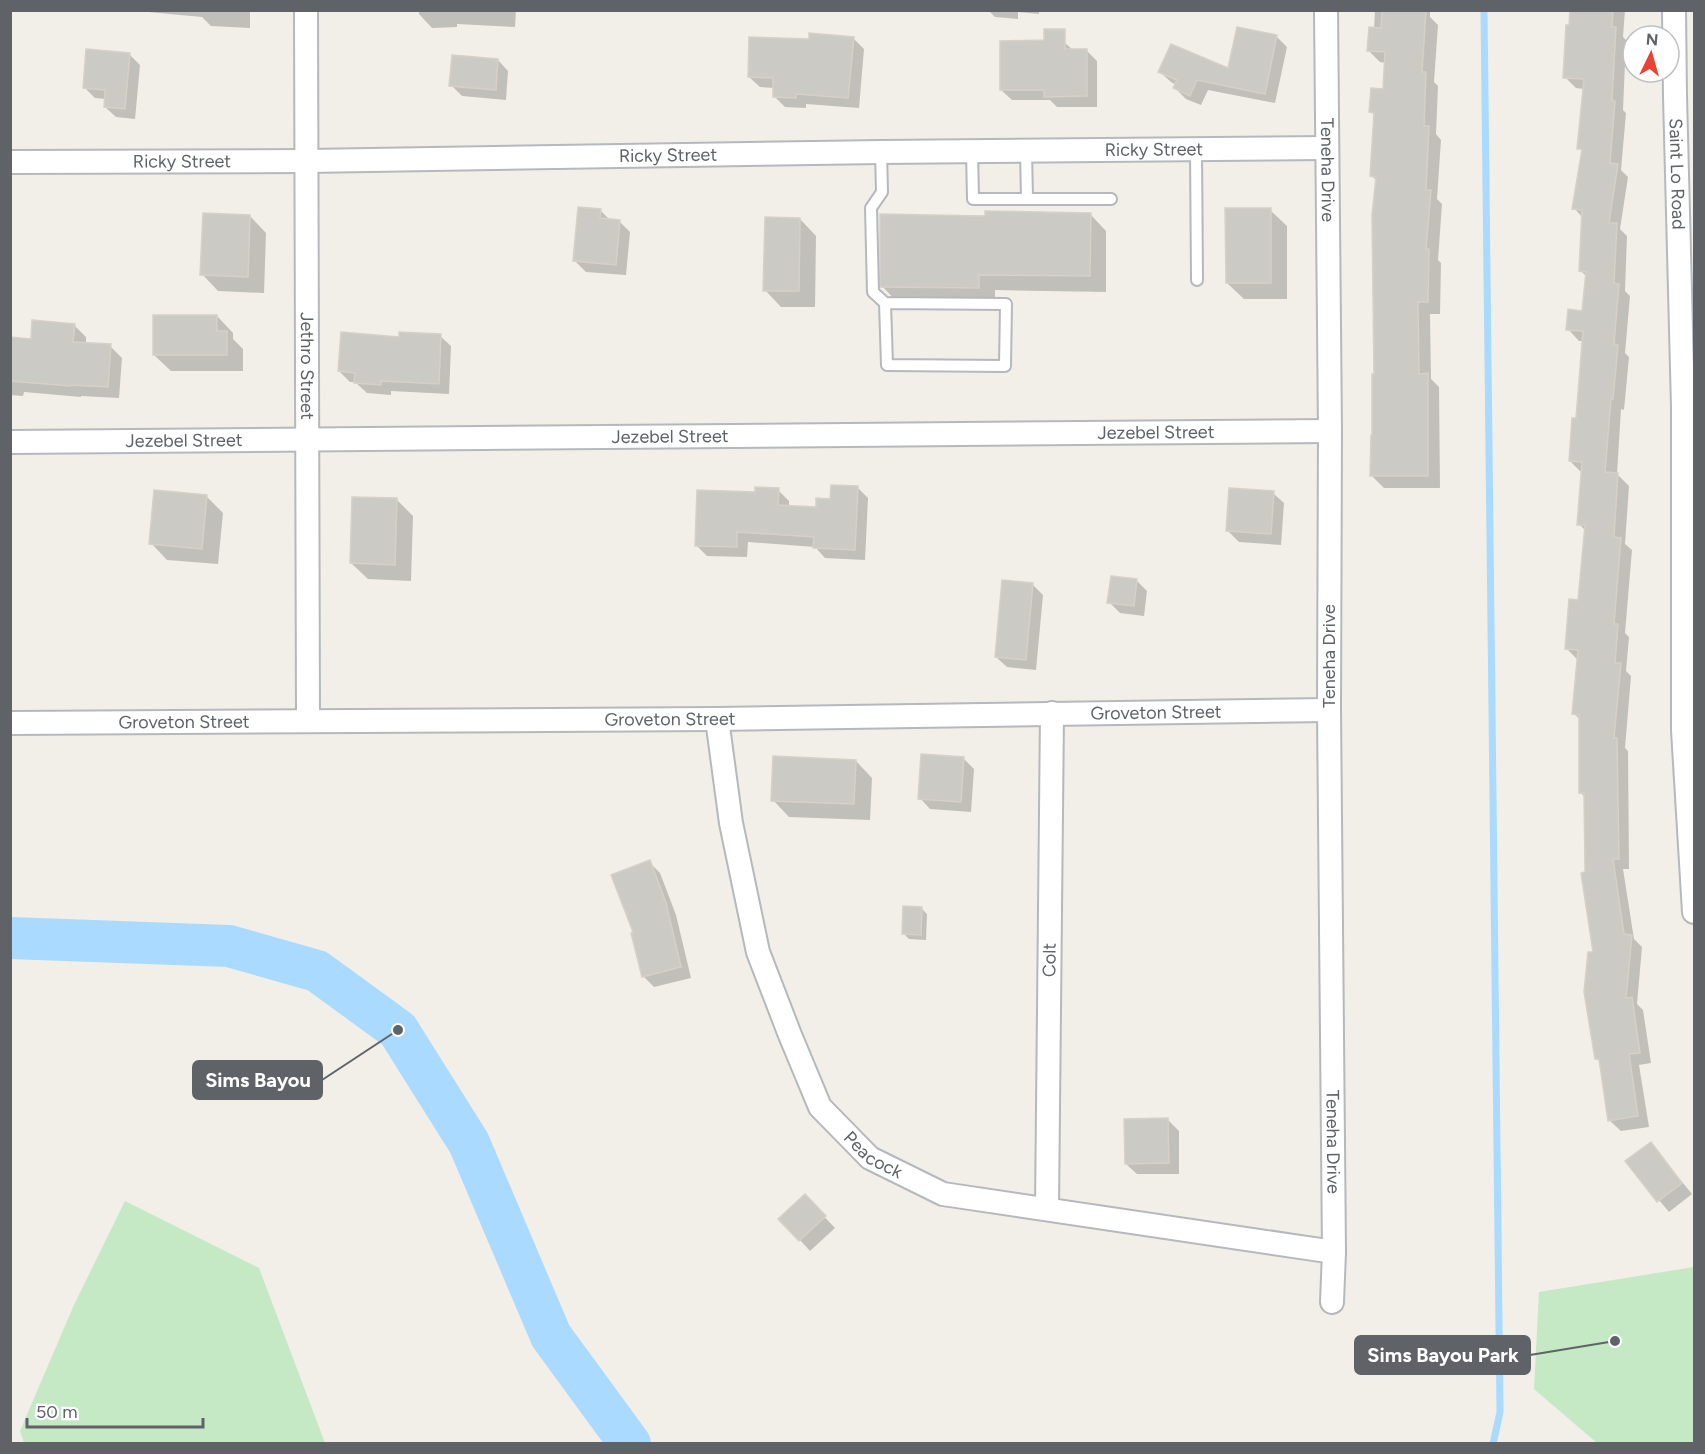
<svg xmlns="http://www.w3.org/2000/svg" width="1705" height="1454" viewBox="0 0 1705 1454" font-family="Figtree,sans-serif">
<rect width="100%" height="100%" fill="#f1efe8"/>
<g fill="#c5e8c5">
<polygon points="125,1201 259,1268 325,1443 24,1443 20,1431 74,1305"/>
<polygon points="1694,1267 1694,1443 1597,1443 1534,1389 1539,1292"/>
</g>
<g fill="#0003">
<polygon points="146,10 250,10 250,28 211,26 202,17 148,12"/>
<polygon points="419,10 516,10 515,27 457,24 457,27 432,28 419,14"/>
<polygon points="988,10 1039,10 1039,14 1018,12 1018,19 995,17"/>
<polygon points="1375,10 1430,10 1430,17 1438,25 1434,82 1438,86 1436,134 1441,140 1437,199 1442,204 1438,260 1441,263 1440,314 1430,314 1431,379 1439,387 1440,488 1384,488 1372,476 1376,375 1377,181 1372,176 1376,116 1371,112 1385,90 1386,63 1380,62 1368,50 1374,29"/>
<polygon points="1572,10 1625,10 1623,37 1626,40 1623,110 1626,113 1621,170 1628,177 1620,229 1627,236 1625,291 1630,296 1625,353 1629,357 1624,410 1621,409 1617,474 1629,486 1625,544 1632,550 1625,633 1629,637 1626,671 1631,676 1625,748 1628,751 1629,869 1623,869 1634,939 1642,947 1637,1004 1643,1010 1651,1063 1639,1065 1649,1127 1621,1131 1609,1120 1601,1063 1596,1058 1595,954 1587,873 1585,797 1580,792 1580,720 1574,713 1578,660 1566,648 1580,601 1586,531 1579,524 1582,473 1570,461 1577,420 1584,341 1579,341 1568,329 1584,312 1587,277 1581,271 1583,218 1574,208 1583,152 1579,148 1584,89 1576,88 1565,77"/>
<polygon points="1276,36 1287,47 1275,103 1208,90 1201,105 1186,99 1175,88 1176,85 1171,82 1160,72 1229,70"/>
<polygon points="853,38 864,49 859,108 806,104 806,108 785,107 774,96 775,88 760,87 749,77 810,40"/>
<polygon points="1064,42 1073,50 1086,50 1097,61 1097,107 1057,107 1050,100 1012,100 1001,90"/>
<polygon points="129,54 140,65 135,119 116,117 105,107 106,99 95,98 84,87"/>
<polygon points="498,60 508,71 506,100 462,96 451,85"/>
<polygon points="600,210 610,220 619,221 630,232 626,275 586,272 575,261"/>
<polygon points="1270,210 1287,226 1287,299 1244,299 1227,283"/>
<polygon points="1090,214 1106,231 1106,292 995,290 995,304 898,303 882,286 986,217"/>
<polygon points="250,216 266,233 264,293 218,291 202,274"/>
<polygon points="800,219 816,236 815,307 781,307 765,290"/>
<polygon points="217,316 233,333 233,339 243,349 243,371 171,371 154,355"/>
<polygon points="74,325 86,337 86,344 110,346 122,358 119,398 81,396 81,397 24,392 23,396 10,395 10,339 32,340"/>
<polygon points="440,336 451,346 449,394 391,391 391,395 367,393 355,382 350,382 339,371 400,338"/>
<polygon points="858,488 868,498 865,560 825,558 815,547 748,542 747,557 707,556 696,545 756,493 778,490 789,501 789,507 817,509"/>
<polygon points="1273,493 1284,503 1281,545 1239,542 1228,531"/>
<polygon points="206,496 223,513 218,564 167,560 151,543"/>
<polygon points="397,500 413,516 411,581 368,579 351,563"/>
<polygon points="1137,581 1147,591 1144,616 1120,613 1109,602"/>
<polygon points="1032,584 1043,595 1036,670 1007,667 996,657"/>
<polygon points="963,758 974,769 971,812 930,809 920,798"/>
<polygon points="856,761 872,778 870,820 789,817 773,800"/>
<polygon points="649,862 660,873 676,915 691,978 654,987 643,976 635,933"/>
<polygon points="922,909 927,914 926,940 909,939 904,934"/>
<polygon points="1168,1120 1179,1131 1179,1174 1137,1174 1126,1164"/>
<polygon points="1651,1144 1692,1194 1669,1212 1627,1162"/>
<polygon points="815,1207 835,1228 810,1251 800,1240"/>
</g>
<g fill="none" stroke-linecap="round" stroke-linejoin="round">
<polyline stroke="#aadaff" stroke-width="7" points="1484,10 1500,1412 1493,1444"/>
<polyline stroke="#aadaff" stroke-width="42" points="10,938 229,946 317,971 398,1030 469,1143 551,1336 630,1444"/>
</g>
<g fill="#cccac5" stroke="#d6d1c6" stroke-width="1.5">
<polygon points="1382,10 1426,11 1422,72 1426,72 1424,126 1429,126 1426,190 1431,190 1426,249 1429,249 1428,302 1418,302 1419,374 1428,373 1428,476 1370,476 1371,435 1372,435 1372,374 1374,374 1372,215 1376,177 1370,176 1374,113 1369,112 1371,88 1383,89 1385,52 1367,51 1369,27 1381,28"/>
<polygon points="1570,10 1613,10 1612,27 1616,27 1612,100 1615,101 1610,163 1618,164 1609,223 1617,223 1614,283 1619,284 1614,344 1618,345 1613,399 1611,399 1605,472 1618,473 1614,537 1621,538 1614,624 1618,624 1615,663 1621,663 1614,738 1617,738 1619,859 1613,859 1624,934 1632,935 1626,998 1632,997 1640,1053 1629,1054 1638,1116 1608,1121 1599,1059 1595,1059 1584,992 1588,952 1593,952 1581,873 1585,872 1584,793 1579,793 1579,715 1572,714 1578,650 1565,649 1569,599 1578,600 1585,525 1577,525 1582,462 1569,461 1572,418 1576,418 1583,331 1566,330 1568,309 1582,311 1586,272 1579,271 1582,210 1572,209 1582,149 1577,149 1584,79 1563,78 1566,25 1569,25"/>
<polygon points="1237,27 1277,35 1265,94 1197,80 1190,96 1173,88 1177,80 1158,72 1171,44 1228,68"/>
<polygon points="1044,29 1065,29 1065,49 1087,49 1087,96 1044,97 1044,90 1000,90 1000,41 1044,40"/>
<polygon points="809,33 854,37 848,98 796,94 796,98 773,97 773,78 748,77 749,37 809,39"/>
<polygon points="86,49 130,53 125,109 104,107 105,90 83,88"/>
<polygon points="452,55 498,59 496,90 449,86"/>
<polygon points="578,207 601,209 600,218 620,220 616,265 573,261"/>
<polygon points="1225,208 1271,208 1271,283 1226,283"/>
<polygon points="985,211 1091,213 1090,276 979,275 979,288 880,287 880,214 985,216"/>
<polygon points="203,213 250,215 248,277 200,275"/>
<polygon points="765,217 800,218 799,291 763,291"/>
<polygon points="153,315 217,315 217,331 227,331 227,355 153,355"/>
<polygon points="32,320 75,324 73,342 111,344 108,387 70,385 70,386 10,381 10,337 31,339"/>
<polygon points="341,332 399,337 399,332 441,334 439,384 381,381 381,385 354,383 355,373 338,371"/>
<polygon points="831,485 858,486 855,550 813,548 814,537 737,532 737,547 695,546 697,490 755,492 755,487 779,488 778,505 816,507 816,498 830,499"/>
<polygon points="1229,488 1274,491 1271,534 1226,531"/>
<polygon points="154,490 207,495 202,549 149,544"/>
<polygon points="352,497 397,498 395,565 350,563"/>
<polygon points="1111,576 1137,579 1134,606 1107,603"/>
<polygon points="1002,580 1033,583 1026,660 995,657"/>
<polygon points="921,754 964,757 961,802 918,799"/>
<polygon points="773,756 856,760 854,804 771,801"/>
<polygon points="650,860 666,903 681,967 642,977 631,933 633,932 611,875"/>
<polygon points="903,906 922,907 921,935 902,934"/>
<polygon points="1168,1118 1169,1163 1125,1164 1124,1119"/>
<polygon points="1651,1142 1682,1183 1657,1202 1625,1161"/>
<polygon points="805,1194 826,1216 799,1241 778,1219"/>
</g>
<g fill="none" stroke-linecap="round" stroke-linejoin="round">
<g stroke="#b5b8bc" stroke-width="14">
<g id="lane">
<polyline points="1196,150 1197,280"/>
<polyline points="1026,151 1027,199"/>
<polyline points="881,152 882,192 871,208 873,292 885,303 887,365 1005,366 1006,304 885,303"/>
<polyline points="972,152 973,199 1111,199"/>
</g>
</g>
<g stroke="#b5b8bc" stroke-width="26">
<g id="street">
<path id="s1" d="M306 10 308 720"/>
<path id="s2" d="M1326 10 1330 431 1329 710 1334 1252 1332 1302"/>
<path id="s3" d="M1674 10 1675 96 1683 407V730L1694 912"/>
<path id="s4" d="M10 162 308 161 881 152 1327 148"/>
<path id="s5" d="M10 442 1330 431"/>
<path id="s6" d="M717 719 731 823 758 952 790 1035 820 1107 870 1158 943 1194 1334 1252"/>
<path id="s7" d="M10 723 717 719 1329 710"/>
<path id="s8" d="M1047 1208 1052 713"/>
</g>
</g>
<use href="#lane" stroke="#fff" stroke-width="10"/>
<use href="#street" stroke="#fff" stroke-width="22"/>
</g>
<g text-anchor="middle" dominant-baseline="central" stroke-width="6" stroke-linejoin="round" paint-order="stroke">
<g font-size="18" fill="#5f6368" stroke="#fff">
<text stroke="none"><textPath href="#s4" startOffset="1144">Ricky Street</textPath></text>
<text stroke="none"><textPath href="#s4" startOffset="658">Ricky Street</textPath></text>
<text stroke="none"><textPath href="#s4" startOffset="172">Ricky Street</textPath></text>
<text stroke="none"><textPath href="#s2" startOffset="160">Teneha Drive</textPath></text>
<text stroke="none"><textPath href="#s3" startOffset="164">Saint Lo Road</textPath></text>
<text stroke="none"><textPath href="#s1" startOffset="356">Jethro Street</textPath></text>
<text stroke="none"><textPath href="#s5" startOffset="1146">Jezebel Street</textPath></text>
<text stroke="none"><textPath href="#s5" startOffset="660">Jezebel Street</textPath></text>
<text stroke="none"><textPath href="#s5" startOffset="174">Jezebel Street</textPath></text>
<text transform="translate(1329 656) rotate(-90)">Teneha Drive</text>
<text stroke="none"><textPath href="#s7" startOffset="1146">Groveton Street</textPath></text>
<text stroke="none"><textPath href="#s7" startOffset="660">Groveton Street</textPath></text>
<text stroke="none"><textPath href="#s7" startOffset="174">Groveton Street</textPath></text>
<text stroke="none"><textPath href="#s8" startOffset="248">Colt</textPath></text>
<text stroke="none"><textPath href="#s2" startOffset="1132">Teneha Drive</textPath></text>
<text stroke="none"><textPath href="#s6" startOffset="476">Peacock</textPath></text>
</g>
</g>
<path fill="none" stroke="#5f6368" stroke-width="2" d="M398 1030L322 1080M1615 1341L1530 1355"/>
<g fill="#5f6368" stroke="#fff" stroke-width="2">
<circle cx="398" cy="1030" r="6"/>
<circle cx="1615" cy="1341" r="6"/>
</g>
<g fill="#5f6368" stroke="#5f6368" stroke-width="2">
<rect x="193" y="1061" width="129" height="38" rx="6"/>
<rect x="1355" y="1336" width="175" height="38" rx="6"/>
</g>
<g font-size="20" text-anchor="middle" font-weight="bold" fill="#fff">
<text x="258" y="1087">Sims Bayou</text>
<text x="1443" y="1362">Sims Bayou Park</text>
</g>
<rect width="1705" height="1454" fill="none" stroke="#5f6368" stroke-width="24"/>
<g transform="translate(1651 54) rotate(5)"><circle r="28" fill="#ffffff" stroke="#bfc1c3" stroke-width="1.5"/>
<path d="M0-4.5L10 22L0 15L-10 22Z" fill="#ea4335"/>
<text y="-9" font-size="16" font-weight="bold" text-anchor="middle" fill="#5f6368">N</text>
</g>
<path d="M27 1418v9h176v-9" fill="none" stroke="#5f6368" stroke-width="3"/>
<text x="36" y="1418" font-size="18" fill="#5f6368" stroke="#ffffff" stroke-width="4.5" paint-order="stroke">50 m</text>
</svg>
